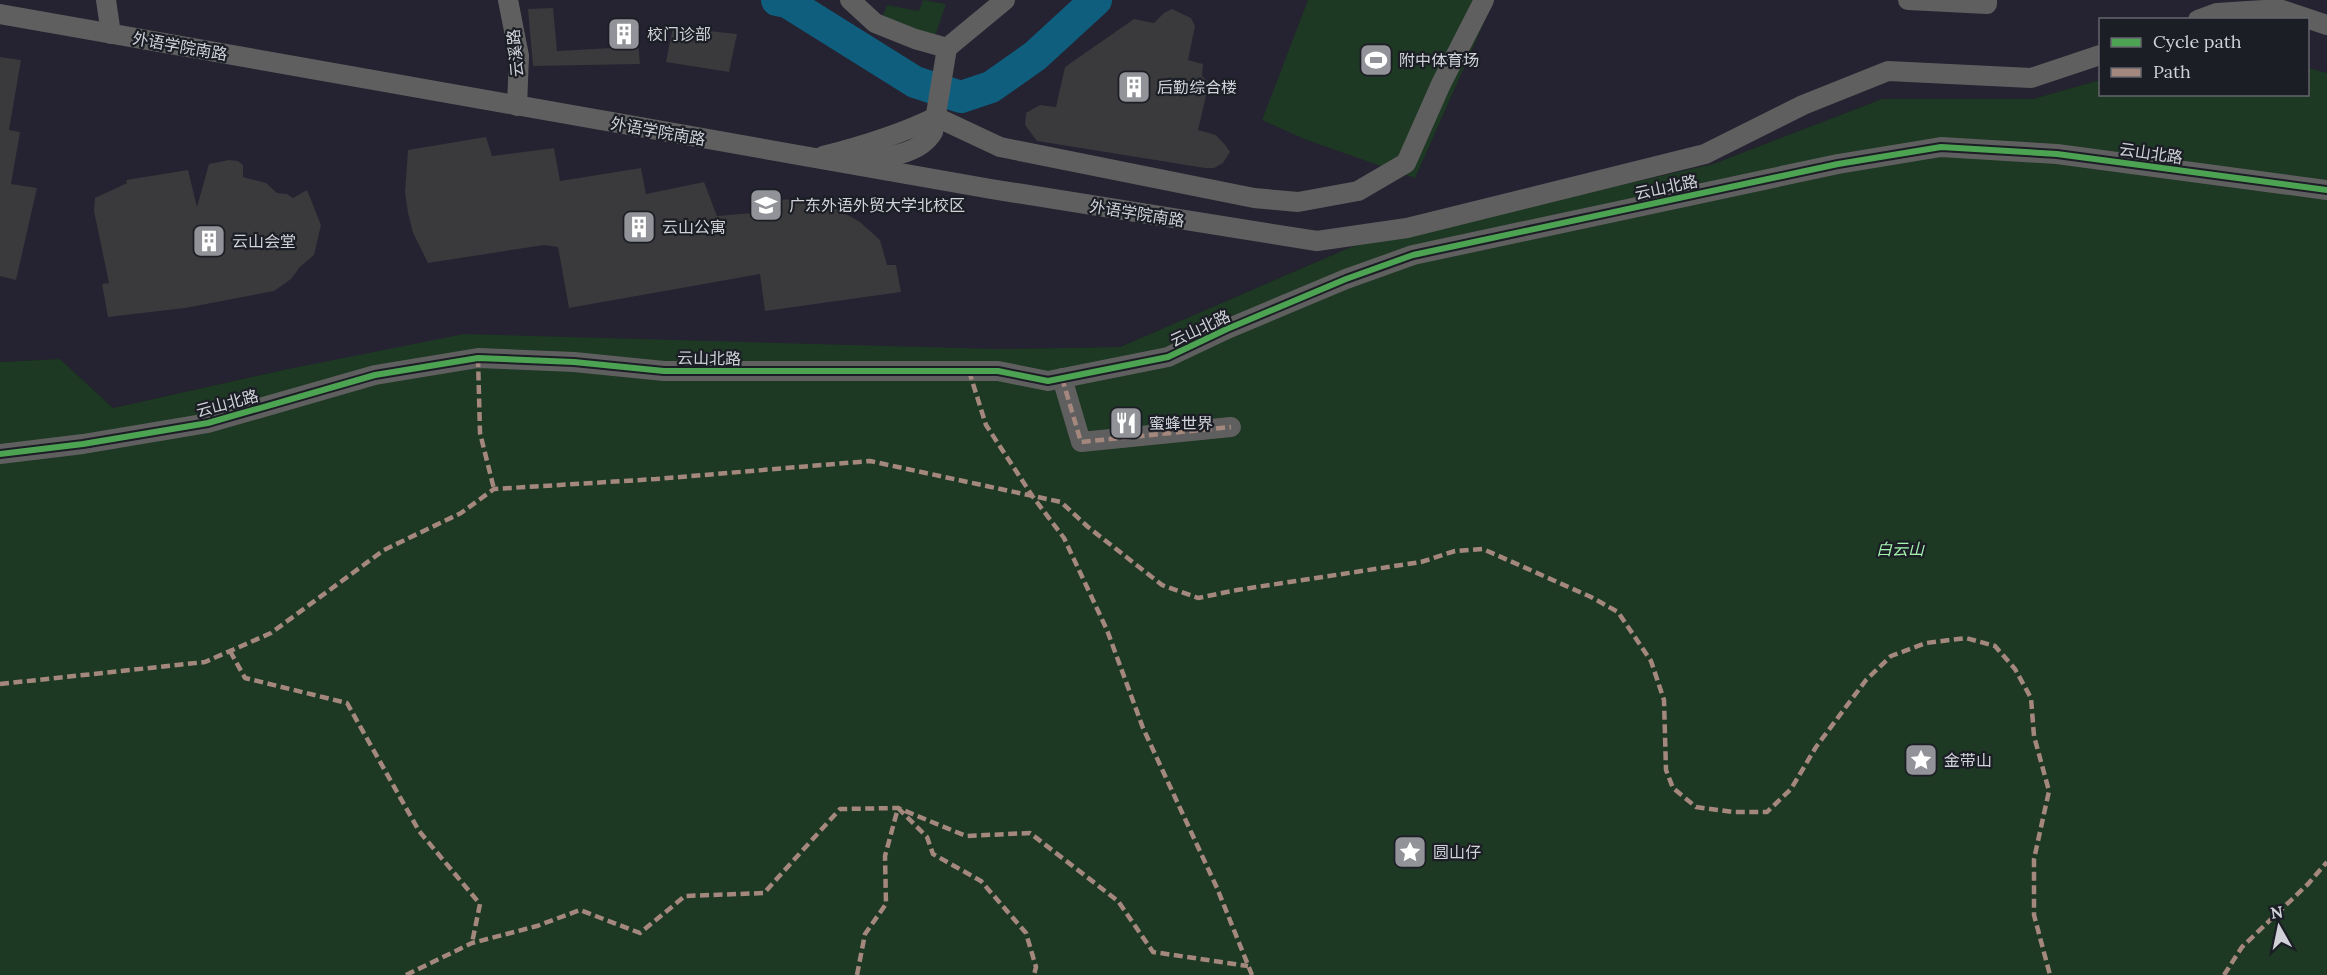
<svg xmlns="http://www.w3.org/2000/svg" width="2327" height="975" viewBox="0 0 2327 975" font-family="Lora,'Noto Sans SC',serif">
<rect width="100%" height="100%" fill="#1e1f24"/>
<polygon fill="#252231" points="0,0 2327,0 2327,73 2308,68 2308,20 2100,20 2100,80 2033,99 1882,99 1713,164 1351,247 1120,347 997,349 283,370 113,408 60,359 0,362"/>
<g fill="#1d3823">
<polygon points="923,0 946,4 932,45 879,25 887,5 919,11"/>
<polygon points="1308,0 1494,0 1415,178 1304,139 1262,120"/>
<polygon points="2308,68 2327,73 2327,975 0,975 0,362 60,359 113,408 283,370 464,334 997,349 1120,347 1351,247 1713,164 1882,99 2033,99 2100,80 2100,94 2308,94"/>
</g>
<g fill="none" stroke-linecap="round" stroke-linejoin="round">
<polyline stroke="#0f5e7e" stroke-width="32" points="777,0 787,2 915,82 961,97 991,87 1035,56 1096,0"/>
</g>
<g fill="#3a393b">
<polygon points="553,8 557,51 612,48 611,19 636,21 640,64 533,66 528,9"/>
<polygon points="1172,9 1191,18 1195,26 1188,60 1203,64 1202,76 1209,83 1198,130 1216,135 1226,146 1230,152 1223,163 1214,168 1205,168 1037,141 1025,125 1026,113 1040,105 1056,107 1065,67 1134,19 1154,23 1164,13"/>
<polygon points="673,27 737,34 729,72 666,62"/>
<polygon points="0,57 21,60 9,130 20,132 11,184 37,188 16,280 0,276"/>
<polygon points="486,137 492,156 554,148 560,181 641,168 646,194 704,182 717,216 752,213 752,209 774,205 774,200 803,199 834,207 860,222 880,240 887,265 896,265 901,292 765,311 760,274 569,308 558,247 544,245 428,263 413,233 408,213 405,192 408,150"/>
<polygon points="229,160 238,161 243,165 243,177 266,183 277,193 287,194 293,198 307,190 321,225 314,255 300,267 291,279 274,291 185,308 108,317 102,284 109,283 94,211 95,198 127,183 126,180 188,170 197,207 209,164"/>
</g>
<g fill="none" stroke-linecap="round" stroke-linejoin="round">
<g stroke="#605f5f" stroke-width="20">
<polyline points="106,0 111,34"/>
<polyline points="508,0 519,56 517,106"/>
<polyline points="850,0 875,23 915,39 947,48"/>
<polyline points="1908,0 1987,4 1987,0"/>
<polyline points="0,14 991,189 1317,241 1407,228 1705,154 1803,105 1888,71 2031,78 2100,55"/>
<polyline points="2198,20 2217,13 2279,9 2327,25"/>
<polyline points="936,117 1000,147 1254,198 1298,202 1358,191 1406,163 1441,84 1484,0"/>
<path d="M823 156C863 146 899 135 936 117"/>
<path d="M858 161C884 157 919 156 933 132L947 48 1005 0"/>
<polyline points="1062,378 1081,442 1231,427"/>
<polyline points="0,454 83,444 208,423 375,375 478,358 574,362 664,371 998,371 1048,381 1168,357 1227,329 1346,279 1413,255 1838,164 1941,147 2057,154 2327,190"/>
</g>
<g stroke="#a5887d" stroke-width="4.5" stroke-dasharray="9 4.5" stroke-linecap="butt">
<polyline points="478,358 480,433 494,489"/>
<polyline points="969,371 986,425 1033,497 1064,538 1107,630 1143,728 1217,888 1252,975"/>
<polyline points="1062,378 1081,442 1231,427"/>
<polyline points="230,651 245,678 347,703 419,831 480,904 472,943"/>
<polyline points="0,684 205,662 271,633 384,550 461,513 494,489 656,479 870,461 1061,502 1088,527 1162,585 1198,598 1237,590 1421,562 1455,551 1483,549 1591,597 1618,612 1651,661 1664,700 1666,770 1673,788 1696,807 1733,812 1767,812 1791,789 1816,747 1866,680 1891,656 1926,643 1966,638 1995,646 2015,669 2031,698 2034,736 2049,791 2034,859 2034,915 2050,975"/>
<polyline points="406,975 472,943 537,926 580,910 640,933 685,896 764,893 840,809 898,808 966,836 1030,833 1118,901 1153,952 1248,966"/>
<polyline points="857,975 865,934 886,904 885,856 898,808 927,837 933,854 981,881 1026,933 1036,967 1034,975"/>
<polyline points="2224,975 2242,947 2308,884 2327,862"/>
</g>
<g stroke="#1c1e26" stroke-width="10">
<polyline id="cycleway" points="0,454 83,444 208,423 375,375 478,358 574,362 664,371 998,371 1048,381 1168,357 1227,329 1346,279 1413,255 1838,164 1941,147 2057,154 2327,190"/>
</g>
<use href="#cycleway" stroke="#4ca352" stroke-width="6"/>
</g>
<defs>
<g id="building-square" transform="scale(1.725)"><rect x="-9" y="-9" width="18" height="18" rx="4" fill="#929399" stroke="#1c1e26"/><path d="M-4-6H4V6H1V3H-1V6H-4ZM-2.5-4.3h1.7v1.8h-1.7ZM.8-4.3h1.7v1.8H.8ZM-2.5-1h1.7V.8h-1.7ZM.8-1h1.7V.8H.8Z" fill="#fff"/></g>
<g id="stadium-square" transform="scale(1.725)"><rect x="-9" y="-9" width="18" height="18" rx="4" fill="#929399" stroke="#1c1e26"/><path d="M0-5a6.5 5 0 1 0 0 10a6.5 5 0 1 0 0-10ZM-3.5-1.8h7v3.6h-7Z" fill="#fff"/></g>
<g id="university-square" transform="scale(1.725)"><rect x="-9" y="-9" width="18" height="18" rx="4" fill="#929399" stroke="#1c1e26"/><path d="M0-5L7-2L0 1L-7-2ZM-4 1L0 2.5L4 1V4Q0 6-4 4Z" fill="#fff"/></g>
<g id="restaurant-square" transform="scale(1.725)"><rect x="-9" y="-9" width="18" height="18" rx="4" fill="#929399" stroke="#1c1e26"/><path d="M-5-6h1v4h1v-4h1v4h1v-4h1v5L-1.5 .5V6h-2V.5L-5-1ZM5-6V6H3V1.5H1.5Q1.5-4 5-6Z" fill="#fff"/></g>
<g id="sight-square" transform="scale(1.725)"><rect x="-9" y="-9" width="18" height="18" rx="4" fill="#929399" stroke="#1c1e26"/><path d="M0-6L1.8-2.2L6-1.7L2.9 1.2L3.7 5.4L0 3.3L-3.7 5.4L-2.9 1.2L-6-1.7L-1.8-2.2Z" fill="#fff"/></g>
</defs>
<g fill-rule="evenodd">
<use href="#building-square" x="624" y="34"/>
<use href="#stadium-square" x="1376" y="60"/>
<use href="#building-square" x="1134" y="87"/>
<use href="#university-square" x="766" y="205"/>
<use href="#building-square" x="639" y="227"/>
<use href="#building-square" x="209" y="241"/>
<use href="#restaurant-square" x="1126" y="423"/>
<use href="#sight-square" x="1921" y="760"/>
<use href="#sight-square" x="1410" y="852"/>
</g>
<g text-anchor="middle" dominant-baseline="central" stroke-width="4.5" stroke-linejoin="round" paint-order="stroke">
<g font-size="16" fill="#d0d2d8" stroke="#1c1e26" text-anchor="start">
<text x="647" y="34">校门诊部</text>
<text x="1399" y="60">附中体育场</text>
<text x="1157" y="87">后勤综合楼</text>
<text x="789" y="205">广东外语外贸大学北校区</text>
<text x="662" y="227">云山公寓</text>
<text x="232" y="241">云山会堂</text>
<text x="1149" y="423">蜜蜂世界</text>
<text x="1944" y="760">金带山</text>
<text x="1433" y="852">圆山仔</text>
</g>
<g font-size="16" fill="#d0d2d8" stroke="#1c1e26">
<text transform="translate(180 46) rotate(10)">外语学院南路</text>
<text transform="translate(515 53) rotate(-95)">云溪路</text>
<text transform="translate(658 131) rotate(10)">外语学院南路</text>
<text transform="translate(2151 153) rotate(8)">云山北路</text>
<text transform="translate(1666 187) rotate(-12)">云山北路</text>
<text transform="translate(1137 213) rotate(9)">外语学院南路</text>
<text transform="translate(1200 328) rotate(-25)">云山北路</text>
<text transform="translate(709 358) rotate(1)">云山北路</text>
<text transform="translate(227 403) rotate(-15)">云山北路</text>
</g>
<g font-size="16" font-style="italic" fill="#a2f4af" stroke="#1c1e26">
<text x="1900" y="549">白云山</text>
</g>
</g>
<rect x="2099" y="18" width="210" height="78" fill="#1c1e26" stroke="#64666d" stroke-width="1.5"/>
<rect x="2111" y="38" width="30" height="9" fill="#4ca352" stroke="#64666d" stroke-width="1.5"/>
<text x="2153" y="48" font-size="18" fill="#d0d2d8">Cycle path</text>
<rect x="2111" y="68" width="30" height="9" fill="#a5887d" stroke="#64666d" stroke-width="1.5"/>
<text x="2153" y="78" font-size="18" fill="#d0d2d8">Path</text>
<g transform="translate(2279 927) rotate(351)" stroke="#1c1e26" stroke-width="4.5" paint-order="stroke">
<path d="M0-4.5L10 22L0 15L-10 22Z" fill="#d0d2d8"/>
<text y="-9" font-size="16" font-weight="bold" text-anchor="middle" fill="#d0d2d8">N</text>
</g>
</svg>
